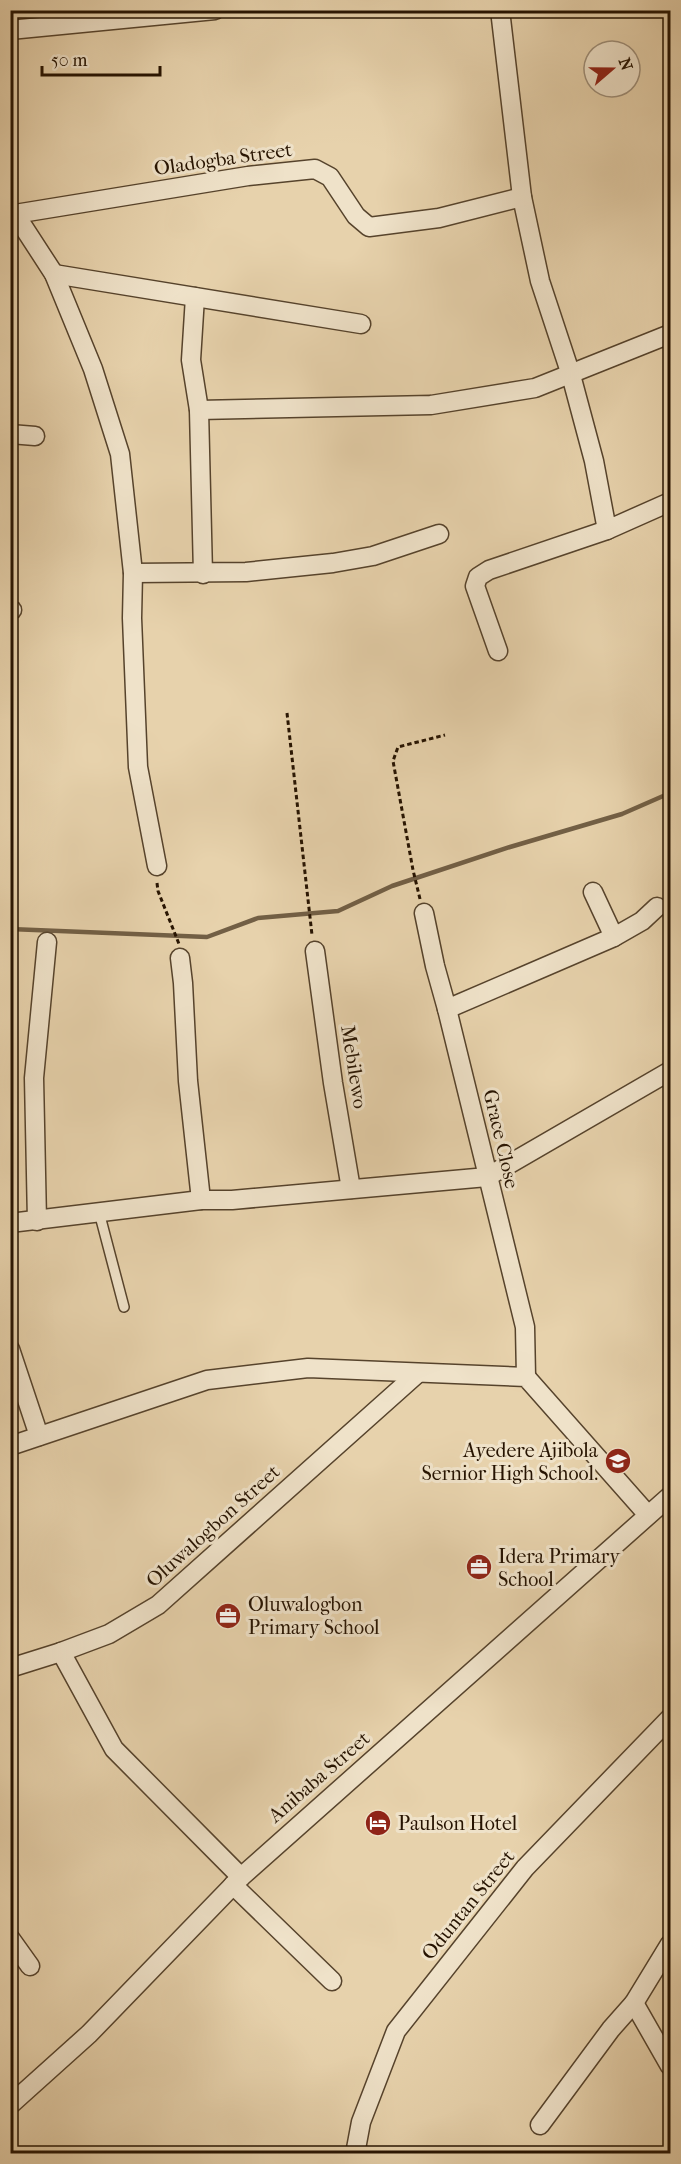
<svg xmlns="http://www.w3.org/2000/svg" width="681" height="2164" viewBox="0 0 681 2164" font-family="'IM FELL French Canon',serif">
<rect width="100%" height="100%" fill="#e7d2ac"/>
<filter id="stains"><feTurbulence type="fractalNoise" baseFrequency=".00333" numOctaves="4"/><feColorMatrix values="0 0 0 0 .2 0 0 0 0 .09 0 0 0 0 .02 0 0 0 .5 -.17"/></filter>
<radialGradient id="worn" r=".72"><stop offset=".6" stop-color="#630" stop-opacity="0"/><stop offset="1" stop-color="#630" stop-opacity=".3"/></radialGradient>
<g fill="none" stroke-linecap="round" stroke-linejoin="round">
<polyline stroke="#725f45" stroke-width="4.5" points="10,929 207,937 258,918 338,911 392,886 510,847 622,814 670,793"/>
<g stroke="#56432c" stroke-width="12">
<polyline id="service" points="99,1212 124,1307"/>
</g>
<g stroke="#56432c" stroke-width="21">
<g id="minor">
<polyline points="500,10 522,197 540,281 571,375 594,461 607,530 670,502"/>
<polyline points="10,30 215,10"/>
<polyline points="10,212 15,214 248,176 315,169 330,177 356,216 369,227 439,218 522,197"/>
<polyline points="15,214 54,274 93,369 120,454 133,573 132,618 138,767 157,866"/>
<polyline points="54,274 361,324"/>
<polyline points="195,297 191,360 199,410 203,574"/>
<polyline points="199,410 431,405 535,388 670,334"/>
<polyline points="10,434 35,436"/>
<polyline points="133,573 246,572 333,563 373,556 439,534"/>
<polyline points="10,610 12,610"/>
<polyline points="498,651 475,586 478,577 489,570 607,530"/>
<polyline points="424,913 435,966 447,1009 525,1327 526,1377"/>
<polyline points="614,937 642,921 657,907"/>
<polyline points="315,951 333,1083 351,1189"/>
<polyline points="180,958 183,983 188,1081 201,1200"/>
<polyline points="447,1009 614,937 593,892"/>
<polyline points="37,1221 34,1078 47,942"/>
<polyline points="10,1223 201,1200 232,1200 487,1177 670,1071"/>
<polyline points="10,1349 39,1436"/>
<polyline points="10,1446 207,1380 308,1368 526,1377 648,1515"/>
<polyline points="61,1652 114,1749 241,1877"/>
<polyline points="10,1668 61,1652 109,1634 158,1605 418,1373"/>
<polyline points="233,1885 332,1981"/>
<polyline points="10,1938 30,1966"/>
<polyline points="634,2003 670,2066"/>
<polyline points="10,2105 89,2034 241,1877 670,1496"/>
<polyline points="540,2125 611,2029 634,2003 670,1944"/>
<polyline points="355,2154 361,2122 396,2031 525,1868 670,1718"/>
</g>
</g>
<g stroke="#261301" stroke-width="3" stroke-dasharray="4.5 3" stroke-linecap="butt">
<polyline points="287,713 312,935"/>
<polyline points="157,883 158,891 179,944"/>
<polyline points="420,899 413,870 393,761 398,747 445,735"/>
</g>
<use href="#service" stroke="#efe2c9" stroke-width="9"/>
<use href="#minor" stroke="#efe2c9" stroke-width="18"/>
</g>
<defs>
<g id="school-disc" transform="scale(1.35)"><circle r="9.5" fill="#8f2418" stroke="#efe2c9"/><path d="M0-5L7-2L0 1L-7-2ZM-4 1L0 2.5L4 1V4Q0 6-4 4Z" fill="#fff"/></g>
<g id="office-disc" transform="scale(1.35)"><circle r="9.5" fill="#8f2418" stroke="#efe2c9"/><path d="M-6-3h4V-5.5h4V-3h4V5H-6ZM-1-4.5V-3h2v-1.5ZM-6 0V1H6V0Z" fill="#fff"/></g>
<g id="hotel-disc" transform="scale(1.35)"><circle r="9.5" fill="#8f2418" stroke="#efe2c9"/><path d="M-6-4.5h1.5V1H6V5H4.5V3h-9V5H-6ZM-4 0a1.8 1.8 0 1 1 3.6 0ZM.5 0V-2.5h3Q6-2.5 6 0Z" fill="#fff"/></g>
</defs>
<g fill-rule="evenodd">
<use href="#school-disc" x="618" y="1461"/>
<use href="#office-disc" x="479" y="1567"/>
<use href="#office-disc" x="228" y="1616"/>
<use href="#hotel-disc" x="378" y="1823"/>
</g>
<g text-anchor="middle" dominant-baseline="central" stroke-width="6" stroke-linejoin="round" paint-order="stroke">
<g font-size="20" fill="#261301" stroke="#efe2c9">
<text transform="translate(223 159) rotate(-8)">Oladogba Street</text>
<text transform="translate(354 1067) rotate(81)">Mebilewo</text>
<text transform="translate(501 1139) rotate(77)">Grace Close</text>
<text transform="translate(213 1526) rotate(-42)">Oluwalogbon Street</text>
<text transform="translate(319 1777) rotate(-41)">Anibaba Street</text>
<text transform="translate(468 1905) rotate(-51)">Oduntan Street</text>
</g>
<g font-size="20" fill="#261301" stroke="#efe2c9" text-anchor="start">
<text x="598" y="1450" text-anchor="end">Ayedere Ajibola<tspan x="598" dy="23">Sernior High School.</tspan></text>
<text x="498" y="1556">Idera Primary<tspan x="498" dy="23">School</tspan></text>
<text x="248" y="1604">Oluwalogbon<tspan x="248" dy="23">Primary School</tspan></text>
<text x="398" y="1823">Paulson Hotel</text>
</g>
</g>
<rect width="681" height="2164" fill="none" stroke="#e7d2ac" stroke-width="36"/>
<rect x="12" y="12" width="657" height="2140" fill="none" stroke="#261301" stroke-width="3"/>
<rect x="18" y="18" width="645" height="2128" fill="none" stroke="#261301" stroke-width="1.5"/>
<g transform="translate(612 69) rotate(70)"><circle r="28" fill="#efe2c9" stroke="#9f8f79" stroke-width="1.5"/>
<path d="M0-4.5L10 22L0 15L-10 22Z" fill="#8f2418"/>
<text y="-9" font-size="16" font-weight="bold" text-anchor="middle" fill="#261301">N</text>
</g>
<path d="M42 66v9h118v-9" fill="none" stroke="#261301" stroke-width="3"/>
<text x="51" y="66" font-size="18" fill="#261301" stroke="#efe2c9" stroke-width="4.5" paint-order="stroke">50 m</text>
<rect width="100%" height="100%" filter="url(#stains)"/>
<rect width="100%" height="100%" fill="url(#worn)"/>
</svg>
